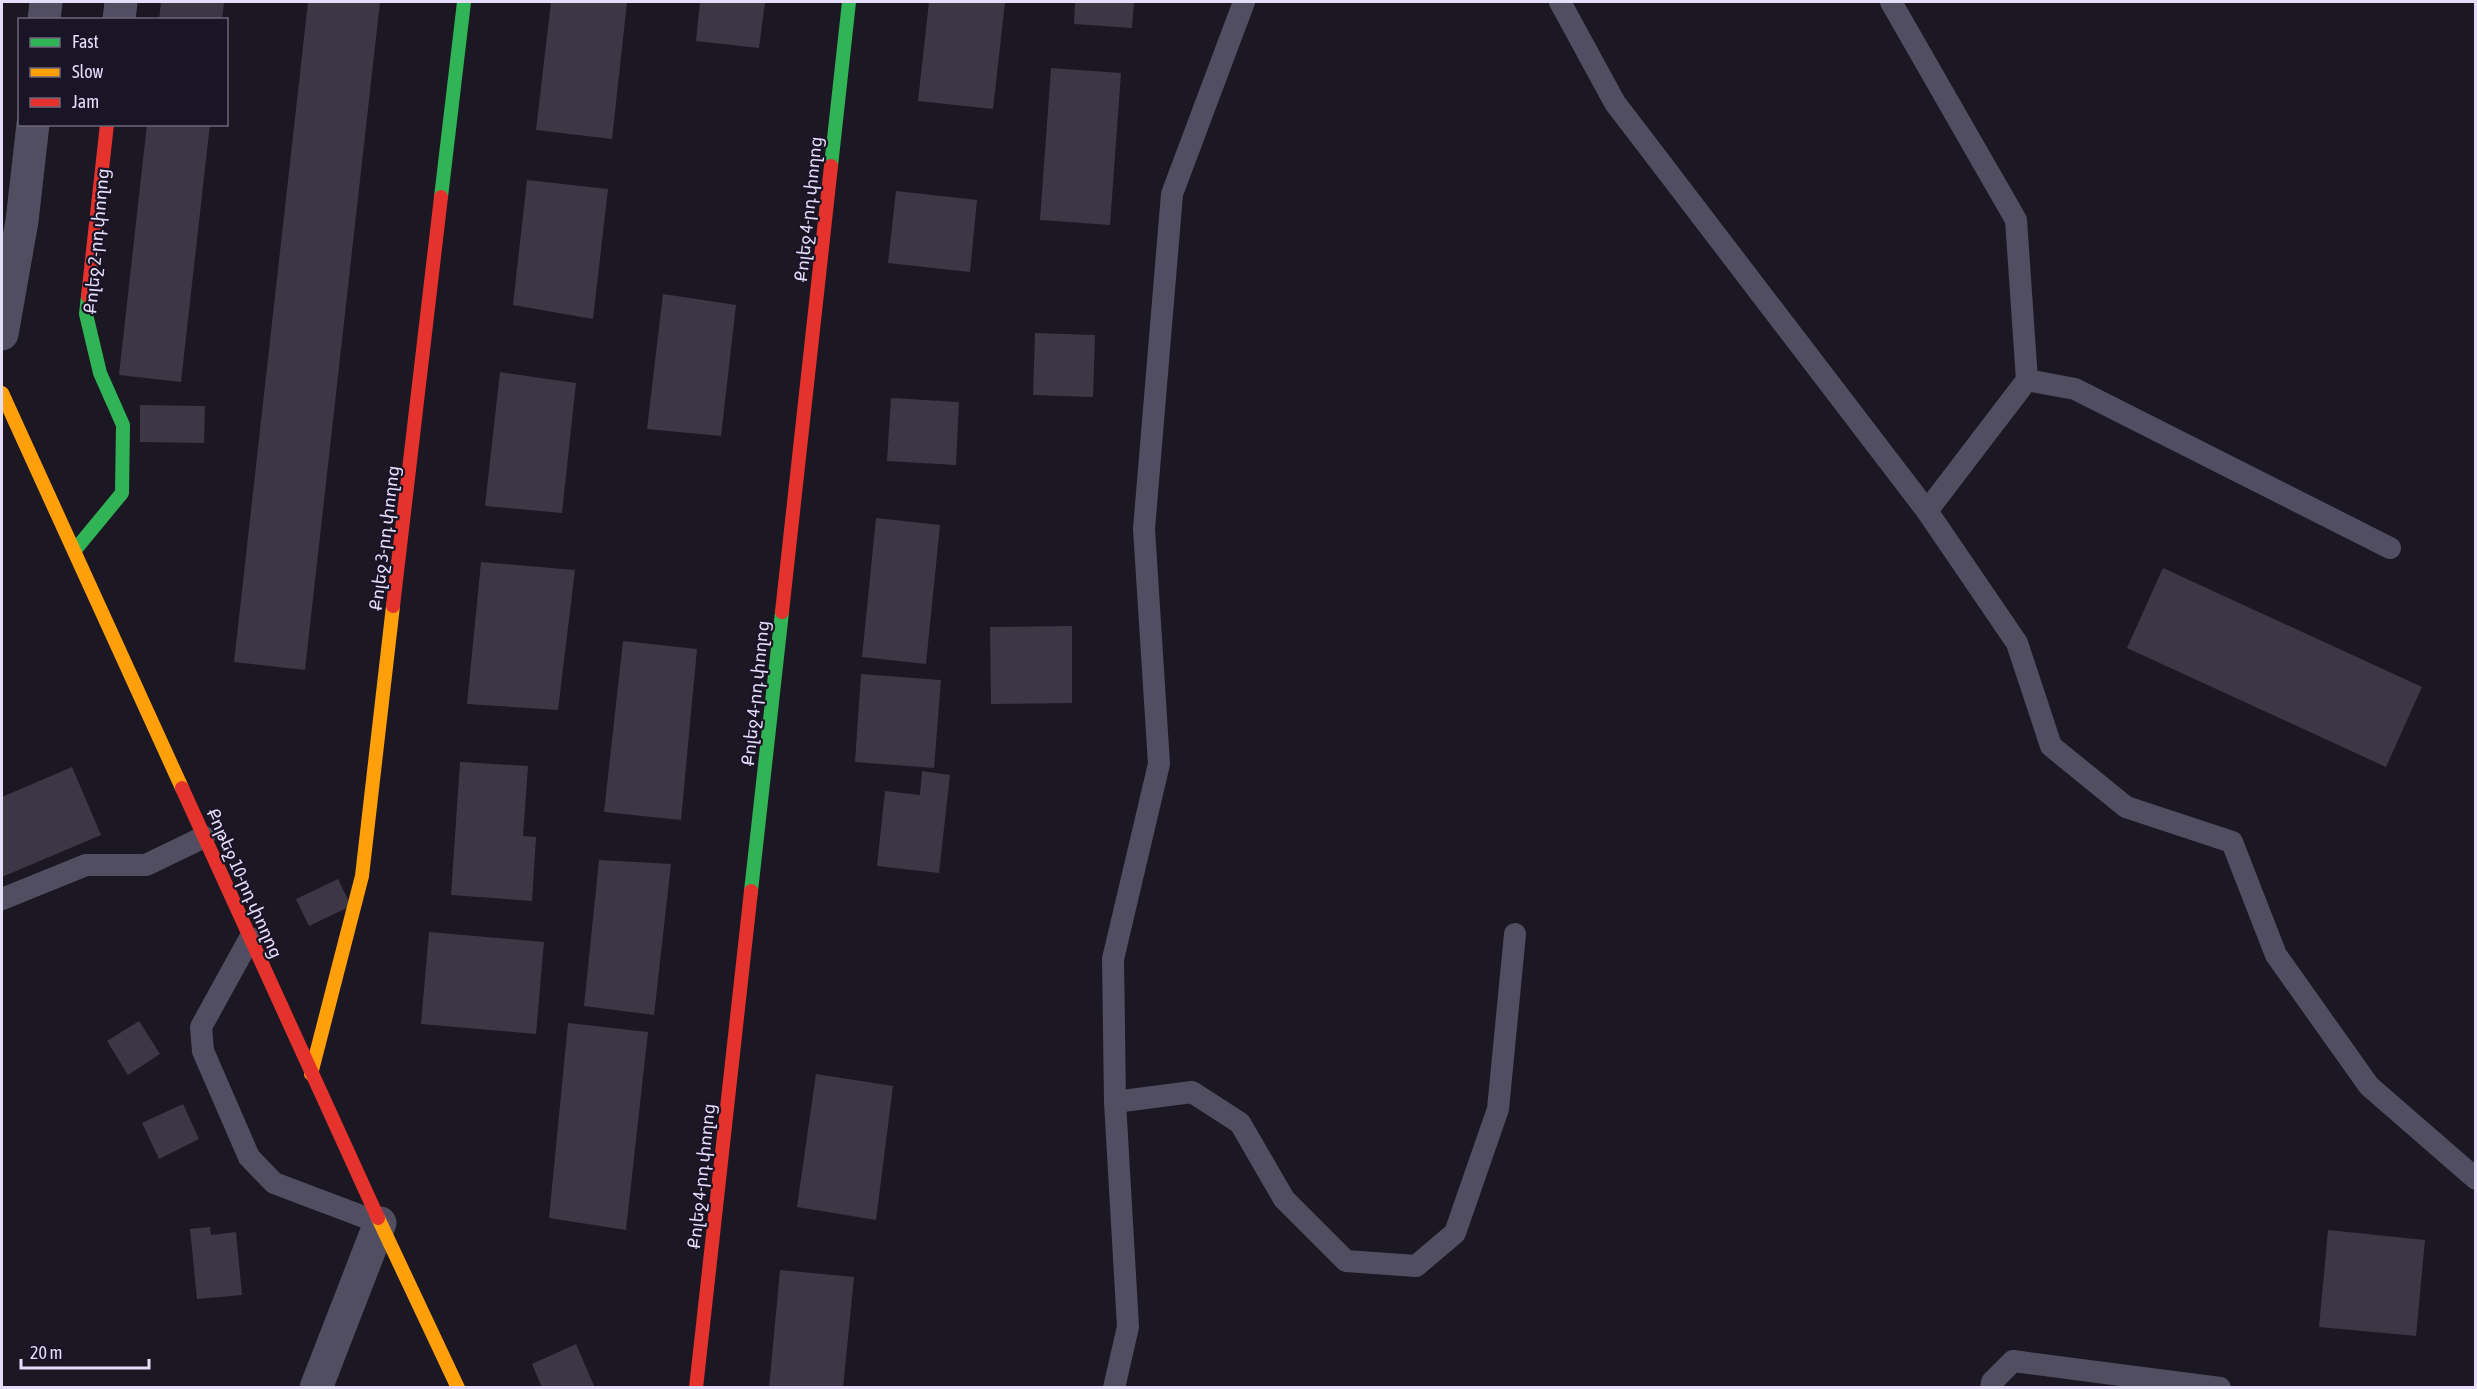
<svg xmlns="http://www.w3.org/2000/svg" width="2477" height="1389" viewBox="0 0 2477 1389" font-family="'Asap Condensed','Noto Sans Armenian',sans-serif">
<rect width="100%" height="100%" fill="#1b1823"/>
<g fill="#3b3744">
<polygon points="161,2 224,2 222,20 159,20"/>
<polygon points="308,2 380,2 305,670 234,662"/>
<polygon points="551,2 627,2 612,139 536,130"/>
<polygon points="700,2 765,2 759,48 696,41"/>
<polygon points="929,2 1005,2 993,109 918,101"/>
<polygon points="1075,2 1134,2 1132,28 1074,24"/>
<polygon points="1051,68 1121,73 1110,225 1040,220"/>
<polygon points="147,124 210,124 181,382 119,375"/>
<polygon points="527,180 608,189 593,319 513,305"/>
<polygon points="896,191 977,200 970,272 888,263"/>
<polygon points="663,294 736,305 721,436 647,429"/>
<polygon points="1035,333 1095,335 1093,397 1033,395"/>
<polygon points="500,372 576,383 562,513 485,506"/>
<polygon points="891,398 959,402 956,465 887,461"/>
<polygon points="140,405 205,406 204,443 140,442"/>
<polygon points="876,518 940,525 926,664 862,657"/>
<polygon points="481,562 575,570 558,710 467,704"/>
<polygon points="2163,568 2422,687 2386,767 2127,648"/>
<polygon points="1072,626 1072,703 991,704 990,627"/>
<polygon points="623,641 697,649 681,820 604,812"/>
<polygon points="861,674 941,680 934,768 855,762"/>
<polygon points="460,762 528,766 523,836 536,837 532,901 451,895"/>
<polygon points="72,767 101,835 2,877 2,797"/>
<polygon points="922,771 950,775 939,873 877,866 885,791 920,795"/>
<polygon points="599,860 671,864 654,1015 584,1006"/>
<polygon points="338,879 351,906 309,926 296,899"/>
<polygon points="429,932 544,942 536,1034 421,1024"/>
<polygon points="139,1021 160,1054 128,1075 107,1041"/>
<polygon points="568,1023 648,1032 626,1230 549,1218"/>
<polygon points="816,1074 893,1086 876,1220 797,1207"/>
<polygon points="183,1104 199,1139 159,1159 142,1123"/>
<polygon points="210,1227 211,1235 236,1232 242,1295 197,1299 190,1229"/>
<polygon points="2328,1230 2425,1240 2416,1336 2319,1327"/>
<polygon points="780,1270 854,1277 843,1388 769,1388"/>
<polygon points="576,1344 595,1388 542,1388 532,1364"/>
</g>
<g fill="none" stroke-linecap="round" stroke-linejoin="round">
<g stroke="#514e61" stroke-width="22">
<polyline points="1560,2 1615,103 1927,511 2027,380 2016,220 1891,2"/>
<polyline points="2027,380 2075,389 2390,548"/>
<polyline points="1927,511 2017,643 2051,746 2126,807 2232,842 2276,955 2369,1086 2476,1179"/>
<polyline points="2,899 86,865 146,865 204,837"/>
<polyline points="250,938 201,1027 203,1051 249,1157 274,1183 380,1223"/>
<polyline points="1115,1102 1192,1092 1240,1123 1284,1199 1346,1261 1416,1266 1455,1233 1498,1109 1515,934"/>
<polyline points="1114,1388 1128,1327 1115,1102 1113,959 1159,764 1144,529 1172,194 1244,2"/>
<polyline points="1991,1388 1992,1382 2013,1361 2220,1388"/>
</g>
<g stroke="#514e61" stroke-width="33">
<polyline points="44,20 46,2"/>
<polyline points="119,20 121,2"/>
<polyline points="2,334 22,221 33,124"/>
<polyline points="316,1388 380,1223"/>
</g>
<g stroke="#30b455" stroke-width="14">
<polyline points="831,166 849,2"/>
<polyline points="441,197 464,2"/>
<polyline points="75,550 122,493 123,425 100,373 86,314 88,296"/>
<polyline points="751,891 782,612"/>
</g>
<g stroke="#ff9f0a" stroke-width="14">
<polyline points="2,393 182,788"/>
<polyline points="311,1074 362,876 393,606"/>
<polyline points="378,1218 458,1388"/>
</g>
<g stroke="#e5322d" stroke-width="14">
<polyline points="88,296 107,124"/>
<polyline points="393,606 441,197"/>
<polyline points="782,612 831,166"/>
<polyline points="182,788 378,1218"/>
<polyline points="696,1388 751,891"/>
</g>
</g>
<g text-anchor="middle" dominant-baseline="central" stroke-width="4.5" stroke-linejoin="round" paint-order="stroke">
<g font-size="18" fill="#e5defa" stroke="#1a1427">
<text transform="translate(808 209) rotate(-84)">Քոլեջ 4-րդ փողոց</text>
<text transform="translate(96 241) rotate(-85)">Քոլեջ 2-րդ փողոց</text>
<text transform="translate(384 538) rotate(-83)">Քոլեջ 3-րդ փողոց</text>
<text transform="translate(755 693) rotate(-84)">Քոլեջ 4-րդ փողոց</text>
<text transform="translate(245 883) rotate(66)">Քոթեջ 10-րդ փողոց</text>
<text transform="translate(701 1176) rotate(-84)">Քոլեջ 4-րդ փողոց</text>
</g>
</g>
<rect width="2477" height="1389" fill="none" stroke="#e5defa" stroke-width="6"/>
<rect x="18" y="18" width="210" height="108" fill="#1a1427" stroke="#6b657b" stroke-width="1.5"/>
<rect x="30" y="38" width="30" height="9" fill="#30b455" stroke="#6b657b" stroke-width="1.5"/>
<text x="72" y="48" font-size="18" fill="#e5defa">Fast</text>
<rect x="30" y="68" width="30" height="9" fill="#ff9f0a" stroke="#6b657b" stroke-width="1.5"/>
<text x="72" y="78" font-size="18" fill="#e5defa">Slow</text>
<rect x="30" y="98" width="30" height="9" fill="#e5322d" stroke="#6b657b" stroke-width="1.5"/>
<text x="72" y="108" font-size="18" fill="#e5defa">Jam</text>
<path d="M21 1359v9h128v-9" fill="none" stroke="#e5defa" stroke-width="3"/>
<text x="30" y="1359" font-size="18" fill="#e5defa" stroke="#1a1427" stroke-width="4.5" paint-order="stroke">20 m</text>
</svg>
